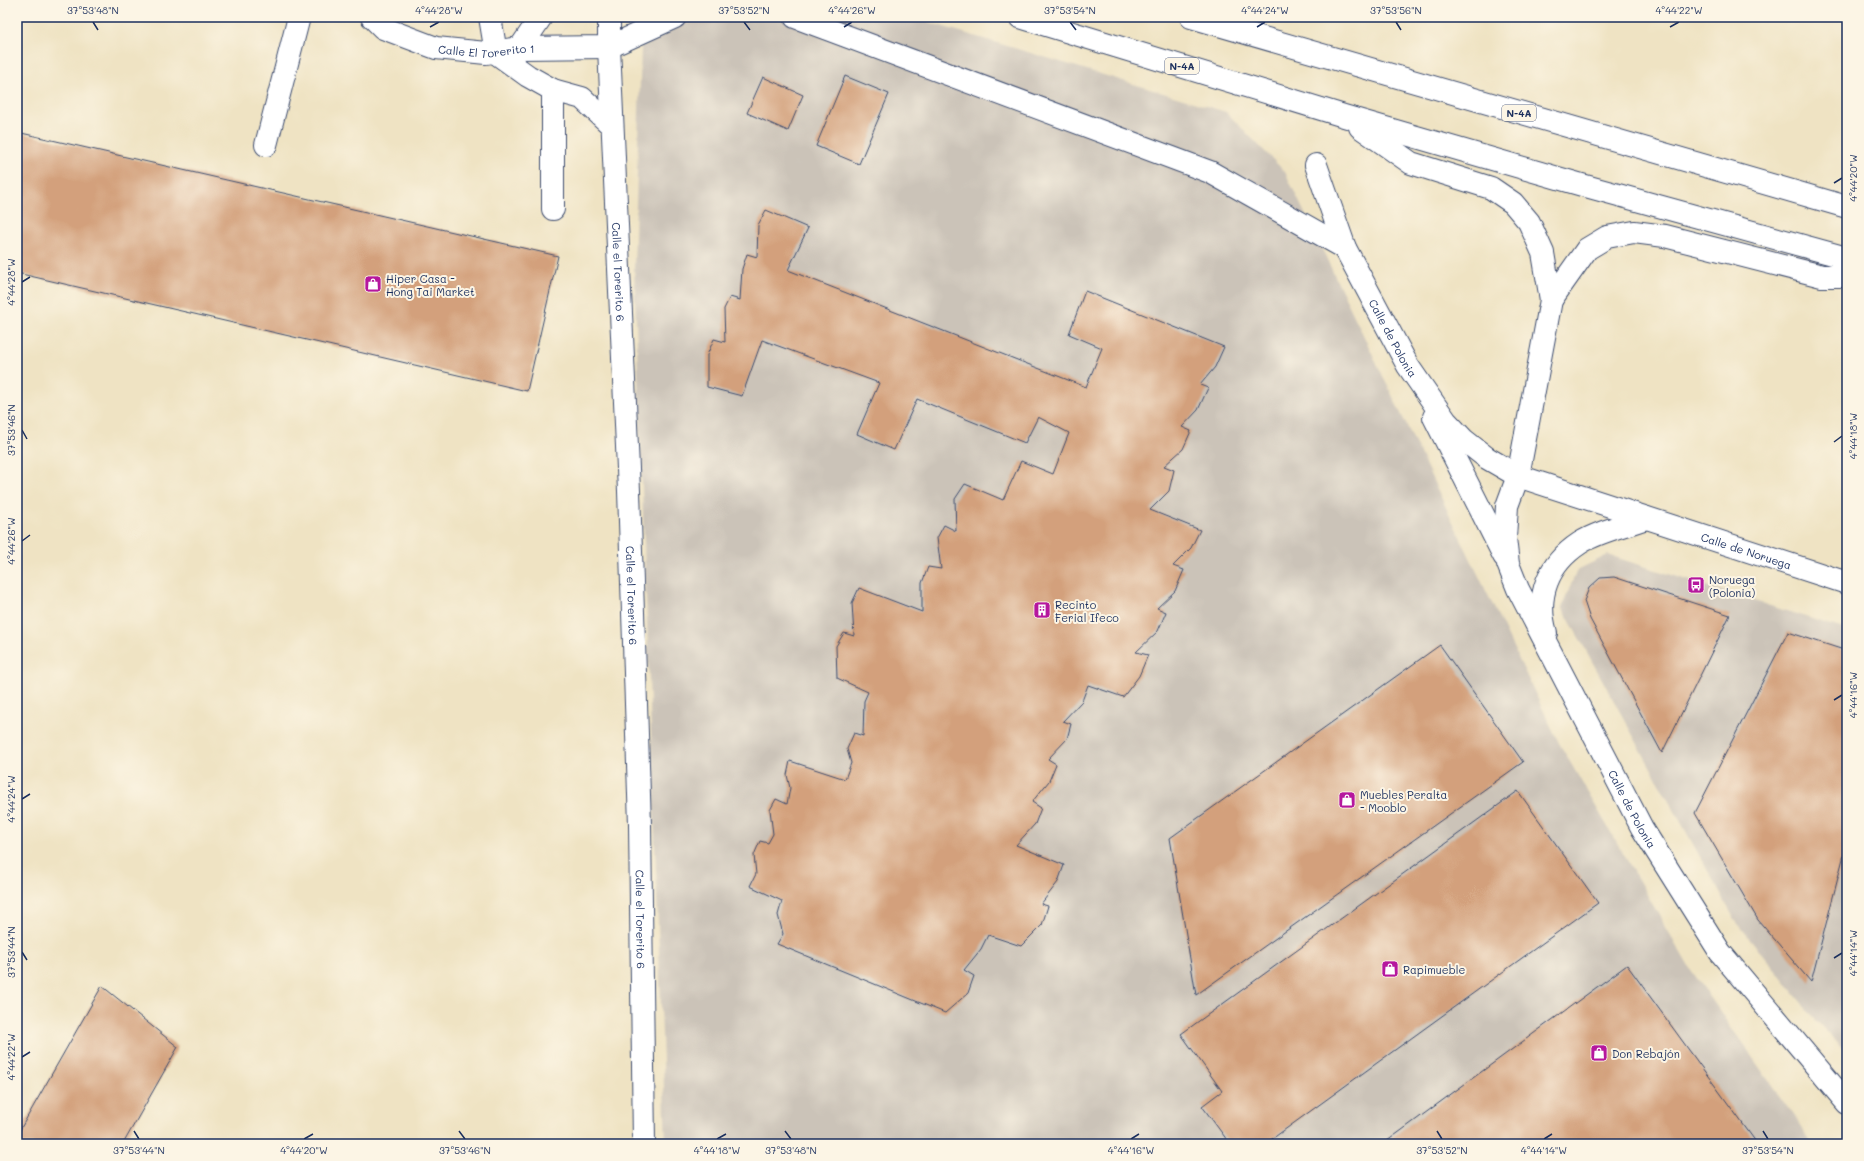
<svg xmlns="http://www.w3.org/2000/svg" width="1864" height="1161" viewBox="0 0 1864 1161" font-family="Mali,sans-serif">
<rect width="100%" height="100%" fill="#fcf5e5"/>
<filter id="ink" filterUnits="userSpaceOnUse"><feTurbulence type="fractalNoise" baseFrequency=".025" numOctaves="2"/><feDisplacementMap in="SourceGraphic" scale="8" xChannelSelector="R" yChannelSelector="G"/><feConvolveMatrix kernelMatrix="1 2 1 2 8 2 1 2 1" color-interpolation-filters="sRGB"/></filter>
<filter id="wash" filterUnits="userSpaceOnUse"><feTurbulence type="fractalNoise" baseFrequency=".012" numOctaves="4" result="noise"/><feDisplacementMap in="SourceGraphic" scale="16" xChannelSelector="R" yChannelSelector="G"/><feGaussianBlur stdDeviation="0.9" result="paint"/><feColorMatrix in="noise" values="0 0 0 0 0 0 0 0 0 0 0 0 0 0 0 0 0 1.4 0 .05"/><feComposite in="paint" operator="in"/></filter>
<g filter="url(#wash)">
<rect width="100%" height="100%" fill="#efe3c3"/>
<g fill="#cbc3b8">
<polygon points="642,17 911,17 1226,112 1285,172 1559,743 1689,967 1813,1144 666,1144 634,267"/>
<polygon points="1608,555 1847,630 1847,1053 1813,1017 1735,920 1562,607 1577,570"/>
</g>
<g id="blocks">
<g fill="#d3a07c">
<polygon points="845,76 889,94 859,164 816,146"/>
<polygon points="763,77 803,95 788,131 747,113"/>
<polygon points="17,132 558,256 527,391 17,273"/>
<polygon points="766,210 808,228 788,270 1086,387 1102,348 1069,334 1085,291 1224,347 1215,367 1200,385 1208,388 1198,410 1182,427 1191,431 1183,449 1164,466 1174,470 1169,491 1150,510 1200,530 1191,548 1173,566 1184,570 1175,591 1157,608 1166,612 1158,631 1136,652 1148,655 1139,676 1123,697 1088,685 1082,701 1063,721 1071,724 1067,739 1048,759 1056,764 1049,781 1032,802 1041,808 1035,824 1016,845 1064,865 1058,882 1041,904 1048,906 1042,925 1021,946 988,935 981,949 964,970 974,976 968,993 945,1013 777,944 783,934 778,915 782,901 750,886 756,874 754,855 760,841 768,843 773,834 770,810 776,799 787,804 790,788 787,775 790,761 845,779 851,763 847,749 854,733 863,736 864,701 868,692 837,678 836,646 844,633 854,636 852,603 859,588 922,612 922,583 928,567 941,569 937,538 944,525 956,531 955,499 965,484 1003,500 1021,461 1053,474 1069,433 1038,417 1025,443 917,399 894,450 857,434 879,383 762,340 742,396 707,387 707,355 714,339 725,342 724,309 730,297 740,300 742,269 747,254 757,257 758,225"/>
<polygon points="1614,577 1730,615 1662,753 1590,619 1584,601 1589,588 1600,578"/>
<polygon points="1788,632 1847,651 1847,843 1811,982 1758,920 1695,813"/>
<polygon points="1440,645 1523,762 1196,995 1170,838"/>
<polygon points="1518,791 1598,903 1265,1144 1230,1144 1202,1106 1222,1091 1181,1034"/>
<polygon points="1627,965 1756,1142 1752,1144 1383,1144"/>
<polygon points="102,986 178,1047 123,1144 17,1144 17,1135"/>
<polygon points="263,1140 268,1144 260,1144"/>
</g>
</g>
</g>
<g filter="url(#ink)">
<use href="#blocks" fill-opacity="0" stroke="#3b4a6d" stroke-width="1"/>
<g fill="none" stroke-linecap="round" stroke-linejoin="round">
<g stroke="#3b4a6d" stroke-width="24">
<g id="minor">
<path id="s1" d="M372 17 383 28 436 48 486 53 520 48 609 47 675 17"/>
<polyline points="490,17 496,53 528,76 553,90 582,98 612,126"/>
<path id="s2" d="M609 17V47L629 491 640 825 644 1144"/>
<polyline points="795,17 1210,172 1345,248"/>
<polyline points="520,48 541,17"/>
<polyline points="553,90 553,209"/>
<polyline points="266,145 299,17"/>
<path id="s3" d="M1316 165 1345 248 1408 366 1446 421 1464 440 1487 458 1518 476 1847 583"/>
<path id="s4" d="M1551 300 1518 476 1507 506 1505 538 1508 564 1518 589 1642 828 1720 952 1847 1103"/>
<polyline points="1434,417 1504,556"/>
<path d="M1546 633C1535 596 1548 564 1580 543 1599 531 1625 526 1646 518"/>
</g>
</g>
<g stroke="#3b4a6d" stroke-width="24">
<g id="major">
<polyline points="1020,17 1344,116 1582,185 1847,258"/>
<polyline points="1191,17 1847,207"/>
<polyline points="1360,127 1411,163 1491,188 1513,203 1529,222 1543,253 1551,300"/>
<polyline points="1551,300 1587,249 1607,237 1634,232 1665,236 1822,276 1847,276"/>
</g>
</g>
<use href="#minor" stroke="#fff" stroke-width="22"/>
<use href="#major" stroke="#fff" stroke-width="22"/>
</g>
</g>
<path fill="none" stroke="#1b2f5e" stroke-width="1.5" d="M93 22 98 30M744 22 750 30M1070 22 1076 30M1396 22 1401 30M430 27 439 22M844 27 852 22M1257 27 1265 22M1670 27 1679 22M1834 183 1842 178M22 282 30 277M22 430 27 439M1834 442 1842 436M22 541 30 535M1834 700 1842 695M22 799 30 794M22 952 27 960M1834 958 1842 953M22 1057 30 1052M134 1131 139 1139M459 1131 465 1139M785 1131 791 1139M1437 1131 1442 1139M1763 1131 1768 1139M304 1139 313 1134M717 1139 726 1134M1131 1139 1139 1134M1544 1139 1552 1134"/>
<defs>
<g id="shop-square" transform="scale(0.9)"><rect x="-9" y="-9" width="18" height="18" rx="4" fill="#b5179e" stroke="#fcf5e5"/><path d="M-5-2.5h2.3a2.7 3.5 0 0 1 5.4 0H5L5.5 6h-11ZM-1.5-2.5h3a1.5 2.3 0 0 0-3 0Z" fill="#fff"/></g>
<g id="bus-square" transform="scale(0.9)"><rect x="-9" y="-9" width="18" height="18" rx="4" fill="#b5179e" stroke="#fcf5e5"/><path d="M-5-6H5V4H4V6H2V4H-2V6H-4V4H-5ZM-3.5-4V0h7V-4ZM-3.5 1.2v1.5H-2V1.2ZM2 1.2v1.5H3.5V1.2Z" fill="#fff"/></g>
<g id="building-square" transform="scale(0.9)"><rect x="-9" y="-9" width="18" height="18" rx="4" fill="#b5179e" stroke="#fcf5e5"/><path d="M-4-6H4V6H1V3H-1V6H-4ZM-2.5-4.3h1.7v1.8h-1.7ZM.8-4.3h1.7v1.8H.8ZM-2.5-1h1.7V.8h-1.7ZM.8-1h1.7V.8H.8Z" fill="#fff"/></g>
</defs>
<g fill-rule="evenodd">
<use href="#shop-square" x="373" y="284"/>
<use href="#bus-square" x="1696" y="585"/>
<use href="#building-square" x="1042" y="610"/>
<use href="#shop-square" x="1347" y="800"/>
<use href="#shop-square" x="1390" y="969"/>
<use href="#shop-square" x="1599" y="1053"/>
</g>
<g text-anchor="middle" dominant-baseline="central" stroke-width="4" stroke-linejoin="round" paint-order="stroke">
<g fill="#fcf5e5" stroke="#5e6a86" stroke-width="1">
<rect x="1165" y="58" width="34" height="16" rx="3"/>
<rect x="1502" y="105" width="34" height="16" rx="3"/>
</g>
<g font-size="10" font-weight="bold" fill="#1b2f5e">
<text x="1182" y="66">N-4A</text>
<text x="1519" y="113">N-4A</text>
</g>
<g font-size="11" fill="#1b2f5e" stroke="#fcf5e5">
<text stroke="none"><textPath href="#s1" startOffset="123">Calle El Torerito 1</textPath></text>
<text stroke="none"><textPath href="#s2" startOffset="255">Calle el Torerito 6</textPath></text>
<text stroke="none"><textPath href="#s3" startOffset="190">Calle de Polonia</textPath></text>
<text stroke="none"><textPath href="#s3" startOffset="620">Calle de Noruega</textPath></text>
<text stroke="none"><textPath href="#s2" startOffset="579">Calle el Torerito 6</textPath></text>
<text stroke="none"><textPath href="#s4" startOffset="544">Calle de Polonia</textPath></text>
<text stroke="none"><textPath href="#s2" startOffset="903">Calle el Torerito 6</textPath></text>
</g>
<g font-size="11" fill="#1b2f5e" stroke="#fcf5e5" text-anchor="start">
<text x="386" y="278">Hiper Casa -<tspan x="386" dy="13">Hong Tai Market</tspan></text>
<text x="1709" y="579">Noruega<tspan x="1709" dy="13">(Polonia)</tspan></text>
<text x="1055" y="604">Recinto<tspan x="1055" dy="13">Ferial Ifeco</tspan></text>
<text x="1360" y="794">Muebles Peralta<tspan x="1360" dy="13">- Mooblo</tspan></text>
<text x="1403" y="969">Rapimueble</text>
<text x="1612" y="1053">Don Rebajón</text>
</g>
</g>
<rect width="1864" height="1161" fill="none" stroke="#fcf5e5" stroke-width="44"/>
<rect x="22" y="22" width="1820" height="1117" fill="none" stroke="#1b2f5e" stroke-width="1.5"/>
<g font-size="10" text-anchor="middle" fill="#1b2f5e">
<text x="93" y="14">37°53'48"N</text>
<text x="439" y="14">4°44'28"W</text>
<text x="744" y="14">37°53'52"N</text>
<text x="852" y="14">4°44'26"W</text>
<text x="1070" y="14">37°53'54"N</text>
<text x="1265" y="14">4°44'24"W</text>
<text x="1396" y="14">37°53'56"N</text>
<text x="1679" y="14">4°44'22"W</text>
<text transform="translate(1853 178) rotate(-90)" y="4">4°44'20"W</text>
<text transform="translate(11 282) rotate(-90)" y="4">4°44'28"W</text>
<text transform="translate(11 430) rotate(-90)" y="4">37°53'46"N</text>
<text transform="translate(1853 436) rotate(-90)" y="4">4°44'18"W</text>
<text transform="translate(11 541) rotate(-90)" y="4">4°44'26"W</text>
<text transform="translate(1853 695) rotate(-90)" y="4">4°44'16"W</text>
<text transform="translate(11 799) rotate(-90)" y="4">4°44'24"W</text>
<text transform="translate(11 952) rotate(-90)" y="4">37°53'44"N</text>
<text transform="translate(1853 953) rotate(-90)" y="4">4°44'14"W</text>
<text transform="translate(11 1057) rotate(-90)" y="4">4°44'22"W</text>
<text x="139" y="1154">37°53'44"N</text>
<text x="304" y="1154">4°44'20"W</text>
<text x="465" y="1154">37°53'46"N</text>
<text x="717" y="1154">4°44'18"W</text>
<text x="791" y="1154">37°53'48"N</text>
<text x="1131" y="1154">4°44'16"W</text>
<text x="1442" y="1154">37°53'52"N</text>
<text x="1544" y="1154">4°44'14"W</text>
<text x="1768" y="1154">37°53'54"N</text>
</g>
</svg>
